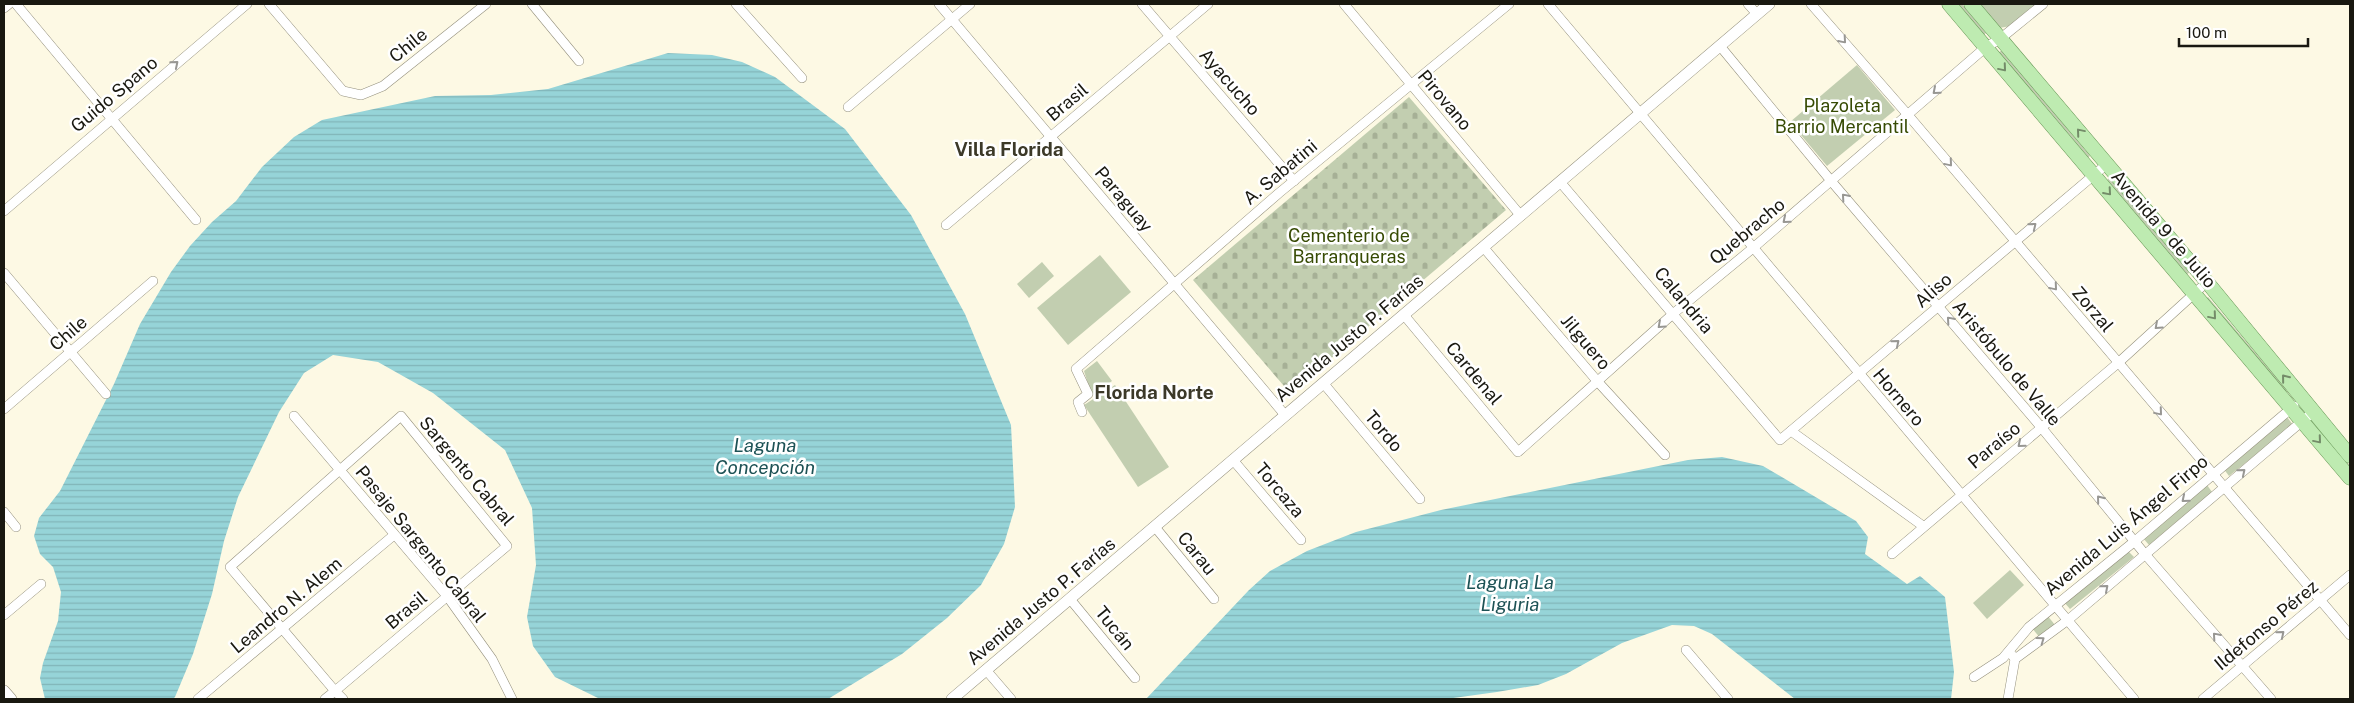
<svg xmlns="http://www.w3.org/2000/svg" width="2354" height="703" viewBox="0 0 2354 703" font-family="'Public Sans',sans-serif">
<defs>
<pattern id="cemetery-stones" width="16" height="16" patternUnits="userSpaceOnUse" patternTransform="scale(1.25)"><rect width="16" height="16" fill="#c2ceb0"/><path d="M2 7V4a2 2 0 0 1 4 0v3zM10 15v-3a2 2 0 0 1 4 0v3z" fill="#a6b096"/></pattern>
<pattern id="water-rules" width="6" height="5" patternUnits="userSpaceOnUse" patternTransform="scale(1.25)"><rect width="6" height="5" fill="#96d4d8"/><path d="M0 2.5h6" fill="none" stroke="#81b5b8"/></pattern>
</defs>
<rect width="100%" height="100%" fill="#fdf9e4"/>
<g fill="#c2ceb0">
<polygon points="1955,4 1962,4 1986,33 1982,37"/>
<polygon points="1978,4 2037,4 2011,26 1999,28"/>
<polygon points="2002,50 2090,156 2086,159 1997,54"/>
<polygon points="1857,65 1895,110 1827,166 1790,122"/>
<polygon points="2110,177 2190,272 2186,275 2106,181"/>
<polygon points="1100,255 1131,292 1068,345 1037,308"/>
<polygon points="1042,262 1054,276 1029,298 1017,284"/>
<polygon points="2208,297 2287,390 2284,392 2206,299"/>
<polygon points="1097,361 1112,381 1092,396 1084,371"/>
<polygon points="1115,385 1169,467 1138,487 1084,405"/>
<polygon points="2287,417 2293,425 2229,476 2223,468"/>
<polygon points="2207,485 2212,492 2149,545 2143,538"/>
<polygon points="2128,551 2134,557 2070,609 2064,602"/>
<polygon points="2010,570 2024,585 1987,619 1973,603"/>
<polygon points="2047,615 2055,625 2040,638 2032,628"/>
</g>
<polygon fill="url(#cemetery-stones)" points="1409,97 1506,210 1290,393 1193,280"/>
<g fill="url(#water-rules)">
<polygon points="668,53 712,55 742,62 775,77 845,129 911,215 965,314 1011,425 1015,507 1004,544 981,585 947,618 902,654 828,699 600,699 555,677 533,646 527,617 536,565 532,508 505,450 433,393 378,362 333,355 304,373 279,412 238,497 224,541 212,594 193,654 175,697 173,699 45,699 40,678 43,663 58,621 61,592 53,567 40,554 34,536 39,518 60,491 114,384 140,324 171,272 190,246 212,222 236,201 262,167 294,137 322,120 435,96 491,95 548,89"/>
<polygon points="1722,457 1763,466 1856,521 1868,537 1865,554 1907,584 1920,576 1945,597 1954,672 1951,699 1795,699 1712,634 1694,626 1672,625 1622,643 1566,674 1538,685 1497,692 1446,699 1146,699 1249,590 1270,571 1307,551 1356,532 1441,510 1688,460"/>
</g>
<g fill="none" stroke-linecap="round" stroke-linejoin="round">
<g stroke="#94907d" stroke-width="10">
<g id="minor">
<polyline points="16,4 196,220"/>
<polyline points="269,4 343,91 361,95 383,86 486,4"/>
<polyline points="532,4 579,61"/>
<polyline points="736,4 802,78"/>
<polyline points="939,4 1285,415"/>
<polyline points="1142,4 1294,181"/>
<polyline points="1344,4 1521,216"/>
<polyline points="1548,4 2134,699"/>
<polyline points="1748,4 1757,14"/>
<polyline points="1811,4 1908,115 2350,635"/>
<polyline points="4,8 9,4"/>
<polyline points="1720,46 1832,182 2041,427 2144,553 2271,699"/>
<polyline points="848,107 970,4"/>
<polyline points="1561,183 1780,440 2107,164"/>
<polyline points="4,211 247,4"/>
<polyline points="946,225 1208,4"/>
<polyline points="1484,248 1598,382 1665,455"/>
<polyline points="4,273 106,394"/>
<polyline points="1404,315 1518,452 1674,313 1753,248 1986,47 2000,39 2043,4"/>
<polyline points="1324,384 1420,499"/>
<polyline points="4,409 153,281"/>
<polyline points="1082,412 1078,402 1088,394 1076,369 1279,193 1509,4"/>
<polyline points="294,416 447,596 492,659 512,699"/>
<polyline points="1791,431 1923,526"/>
<polyline points="1233,460 1301,540"/>
<polyline points="4,512 16,527"/>
<polyline points="1155,527 1214,599"/>
<polyline points="1892,554 2118,363 2207,282"/>
<polyline points="1070,599 1135,678"/>
<polyline points="4,615 41,584"/>
<polyline points="1686,650 1728,699"/>
<polyline points="2015,659 2068,620 2313,412"/>
<polyline points="986,670 1011,699"/>
<polyline points="1974,677 2003,658 2029,627 2135,541 2294,406"/>
<polyline points="198,699 394,535"/>
<polyline points="325,699 335,691 507,546 401,416 230,567 335,691 343,699"/>
<polyline points="2008,699 2015,659 2012,655"/>
<polyline points="2203,699 2350,575"/>
</g>
</g>
<g stroke="#94907d" stroke-width="12">
<g id="tertiary">
<polyline points="4,691 11,699"/>
<polyline points="952,699 1769,4"/>
</g>
</g>
<g stroke="#689857" stroke-width="15">
<g id="primary">
<polyline points="1949,4 2350,478"/>
<polyline points="1971,4 2207,282 2350,456"/>
</g>
</g>
<use href="#minor" stroke="#fff" stroke-width="9"/>
<use href="#tertiary" stroke="#fff" stroke-width="11"/>
<use href="#primary" stroke="#beebb1" stroke-width="14"/>
</g>
<defs><path id="oneway-chevron" d="M-2-3.5L2.5 0L-2 3.5" fill="none" stroke-width="1.6" stroke-linecap="round" stroke-linejoin="round" transform="scale(1.25)"/></defs>
<g stroke="#989793">
<use href="#oneway-chevron" transform="translate(1843 40) rotate(49)"/>
<use href="#oneway-chevron" transform="translate(175 64) rotate(-40)"/>
<use href="#oneway-chevron" transform="translate(1936 91) rotate(139)"/>
<use href="#oneway-chevron" transform="translate(1949 163) rotate(50)"/>
<use href="#oneway-chevron" transform="translate(1845 197) rotate(-131)"/>
<use href="#oneway-chevron" transform="translate(1786 220) rotate(140)"/>
<use href="#oneway-chevron" transform="translate(2033 226) rotate(-39)"/>
<use href="#oneway-chevron" transform="translate(2054 287) rotate(50)"/>
<use href="#oneway-chevron" transform="translate(1950 320) rotate(-131)"/>
<use href="#oneway-chevron" transform="translate(1661 325) rotate(138)"/>
<use href="#oneway-chevron" transform="translate(2158 326) rotate(138)"/>
<use href="#oneway-chevron" transform="translate(1896 343) rotate(-40)"/>
<use href="#oneway-chevron" transform="translate(2159 412) rotate(50)"/>
<use href="#oneway-chevron" transform="translate(2021 444) rotate(140)"/>
<use href="#oneway-chevron" transform="translate(2242 472) rotate(-40)"/>
<use href="#oneway-chevron" transform="translate(2100 499) rotate(-129)"/>
<use href="#oneway-chevron" transform="translate(2185 499) rotate(140)"/>
<use href="#oneway-chevron" transform="translate(2105 588) rotate(-41)"/>
<use href="#oneway-chevron" transform="translate(2281 634) rotate(-40)"/>
<use href="#oneway-chevron" transform="translate(2216 636) rotate(-131)"/>
<use href="#oneway-chevron" transform="translate(2041 640) rotate(-36)"/>
</g>
<g stroke="#748c69">
<use href="#oneway-chevron" transform="translate(2003 68) rotate(50)"/>
<use href="#oneway-chevron" transform="translate(2080 132) rotate(-130)"/>
<use href="#oneway-chevron" transform="translate(2108 192) rotate(49)"/>
<use href="#oneway-chevron" transform="translate(2213 316) rotate(50)"/>
<use href="#oneway-chevron" transform="translate(2285 378) rotate(-129)"/>
<use href="#oneway-chevron" transform="translate(2318 440) rotate(50)"/>
</g>
<g text-anchor="middle" dominant-baseline="central" stroke-width="5" stroke-linejoin="round" paint-order="stroke">
<g font-size="18" fill="#191810" stroke="#fff">
<text transform="translate(408 45) rotate(-39)">Chile</text>
<text transform="translate(1230 82) rotate(49)">Ayacucho</text>
<text transform="translate(114 94) rotate(-40)">Guido Spano</text>
<text transform="translate(1445 100) rotate(50)">Pirovano</text>
<text transform="translate(1067 102) rotate(-40)">Brasil</text>
<text transform="translate(1280 172) rotate(-40)">A. Sabatini</text>
<text transform="translate(1124 199) rotate(50)">Paraguay</text>
<text transform="translate(2164 229) rotate(49)">Avenida 9 de Julio</text>
<text transform="translate(1747 231) rotate(-40)">Quebracho</text>
<text transform="translate(1933 290) rotate(-41)">Aliso</text>
<text transform="translate(1684 300) rotate(50)">Calandria</text>
<text transform="translate(2093 309) rotate(50)">Zorzal</text>
<text transform="translate(68 333) rotate(-41)">Chile</text>
<text transform="translate(1349 338) rotate(-40)">Avenida Justo P. Farías</text>
<text transform="translate(1586 342) rotate(50)">Jilguero</text>
<text transform="translate(2007 363) rotate(50)">Aristóbulo de Valle</text>
<text transform="translate(1474 373) rotate(50)">Cardenal</text>
<text transform="translate(1899 397) rotate(50)">Hornero</text>
<text transform="translate(1384 431) rotate(50)">Tordo</text>
<text transform="translate(1994 445) rotate(-40)">Paraíso</text>
<text transform="translate(467 471) rotate(50)">Sargento Cabral</text>
<text transform="translate(1280 490) rotate(50)">Torcaza</text>
<text transform="translate(2126 525) rotate(-40)">Avenida Luis Ángel Firpo</text>
<text transform="translate(421 544) rotate(51)">Pasaje Sargento Cabral</text>
<text transform="translate(1197 553) rotate(51)">Carau</text>
<text transform="translate(1041 601) rotate(-40)">Avenida Justo P. Farías</text>
<text transform="translate(286 605) rotate(-40)">Leandro N. Alem</text>
<text transform="translate(406 610) rotate(-40)">Brasil</text>
<text transform="translate(2266 625) rotate(-40)">Ildefonso Pérez</text>
<text transform="translate(1115 628) rotate(51)">Tucán</text>
</g>
<g font-size="18" fill="#374b04" stroke="#fff">
<text x="1842" y="105">Plazoleta<tspan x="1842" dy="21">Barrio Mercantil</tspan></text>
<text x="1349" y="235">Cementerio de<tspan x="1349" dy="21">Barranqueras</tspan></text>
</g>
<g font-size="19" font-weight="bold" fill="#3c3928" stroke="#fff">
<text x="1009" y="149">Villa Florida</text>
<text x="1154" y="392">Florida Norte</text>
</g>
<g font-size="19" font-style="italic" fill="#1d5255" stroke="#fff">
<text x="765" y="445">Laguna<tspan x="765" dy="22">Concepción</tspan></text>
<text x="1510" y="582">Laguna La<tspan x="1510" dy="22">Liguria</tspan></text>
</g>
</g>
<rect width="2354" height="703" fill="none" stroke="#191810" stroke-width="10"/>
<path d="M2179 38v8h129v-8" fill="none" stroke="#191810" stroke-width="2.5"/>
<text x="2186" y="38" font-size="15" fill="#191810" stroke="#ffffff" stroke-width="4" paint-order="stroke">100 m</text>
</svg>
